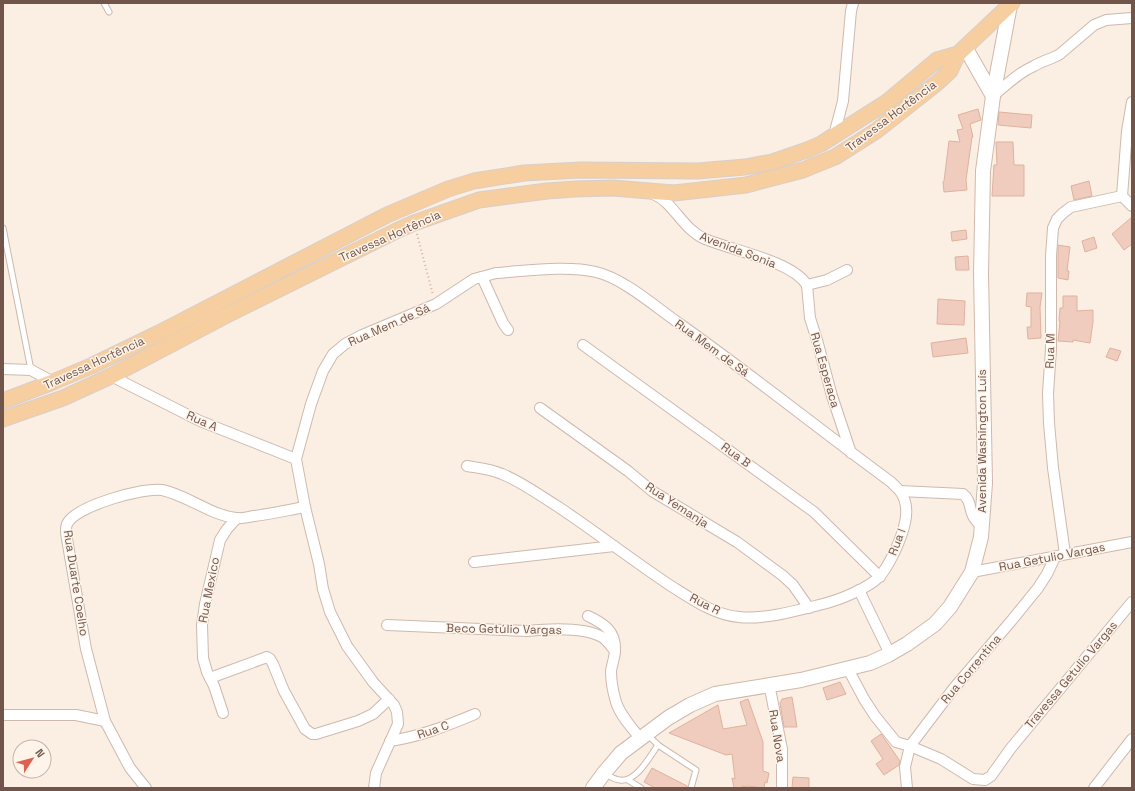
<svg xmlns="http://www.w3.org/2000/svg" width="1135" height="791" viewBox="0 0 1135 791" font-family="'Space Grotesk',sans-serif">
<rect width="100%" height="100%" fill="#fbefe3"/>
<g fill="#efccbd" stroke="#e0b19e">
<polygon points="978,109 981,120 970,124 973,137 972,137 966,180 967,190 944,192 943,182 944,181 949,141 960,142 957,130 963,129 958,115"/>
<polygon points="999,112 1032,115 1031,128 998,125"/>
<polygon points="996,142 1013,142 1014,165 1024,165 1024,196 992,196 994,165 997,165"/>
<polygon points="1089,181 1092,196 1074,200 1071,186"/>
<polygon points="1132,217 1132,244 1124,250 1112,234"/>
<polygon points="966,230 967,239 952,241 951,232"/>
<polygon points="1094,237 1097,248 1085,252 1082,241"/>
<polygon points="1058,245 1070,247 1067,271 1069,271 1068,280 1058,278"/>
<polygon points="968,256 969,270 956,270 955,257"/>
<polygon points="1027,293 1042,293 1040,307 1041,338 1028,339 1027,327 1031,327 1031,307 1026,306"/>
<polygon points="1063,296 1077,296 1077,311 1093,310 1093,322 1090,343 1073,340 1073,342 1058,341 1060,321 1059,321 1060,308 1063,308"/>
<polygon points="938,299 965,301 964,325 937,324"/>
<polygon points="966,338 968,353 933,357 931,343"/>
<polygon points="1110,348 1121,351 1117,361 1106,357"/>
<polygon points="840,682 846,694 827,700 823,688"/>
<polygon points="792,697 797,727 784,727 780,703 782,699"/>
<polygon points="748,699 763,742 763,771 769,773 767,783 765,782 764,788 746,786 746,787 742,786 742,788 734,788 732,778 735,779 732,754 726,755 669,733 718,705 723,729 747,725 740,702"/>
<polygon points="881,734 900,761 899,765 884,775 876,764 883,759 871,741"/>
<polygon points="652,768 687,786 687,788 655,788 644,782"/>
<polygon points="793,777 809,778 809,788 792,788"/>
</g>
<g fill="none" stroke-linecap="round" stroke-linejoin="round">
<g stroke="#cdb9ae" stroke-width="7">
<g id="lane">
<polyline points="104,3 109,12"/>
<polyline points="3,228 31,370"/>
<polyline points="647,734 658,745 696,770 691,788"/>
<path d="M605 774C610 776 615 780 620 780 636 783 650 756 658 745"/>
<polyline points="628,780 641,788"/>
</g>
</g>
<g stroke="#cdb9ae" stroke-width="12">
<g id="street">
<path d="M993 96C1006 85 1018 73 1034 66 1042 61 1052 59 1060 54L1094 25 1106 20 1132 18"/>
<polyline points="1132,102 1127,131 1122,196 1132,206"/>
<polyline points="834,135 843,101 851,11 853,3"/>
<path d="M653 194C674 202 681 228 705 239 731 250 792 261 807 285L827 280 847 270"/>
<polyline points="482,277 503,323 508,330"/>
<polyline points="807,285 810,318 817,340 832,396 851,453"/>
<polyline points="583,345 814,512 880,577"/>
<polyline points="3,369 31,370 53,382"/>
<polyline points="111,376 200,421 296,459"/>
<polyline points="540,408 628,471 652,491 737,542 782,575 793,585 809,608"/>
<path d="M900 491 963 494C971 500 969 508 973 516 975 520 978 523 982 527"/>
<polyline points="1065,554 1053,468 1049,423 1048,393 1051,349 1051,256 1053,228 1057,219 1063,213 1071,207 1122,196"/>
<polyline points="474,562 614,546"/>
<polyline points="972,572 1132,542"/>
<polyline points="859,590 890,654"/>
<path d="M588 616C603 623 616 631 615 650 615 657 612 664 611 671 611 681 613 692 616 702 620 715 631 727 640 738"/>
<path d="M387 625 527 631C547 629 584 627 602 637 607 640 611 646 615 651"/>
<polyline points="848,669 864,699 875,716 896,742 910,746 941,759 973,779 985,780 991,776 1011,748 1132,602"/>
<polyline points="210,678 267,657 270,659 273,664 284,691 305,729 312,734 316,734 358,721 373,714 389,699"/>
<polyline points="769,684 782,749 782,788"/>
<polyline points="223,713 214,686 207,672 203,658 202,625 205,604 220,540 227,529 237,518"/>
<polyline points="3,715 76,715 105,721"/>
<path d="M390 741C422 736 446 726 475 714"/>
<path d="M146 788 130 768 105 721 86 649 67 539C66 534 65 529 67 524 75 506 144 487 162 490 187 495 210 515 236 518 241 519 248 517 254 516 271 514 288 510 305 507"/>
<path d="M374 788 376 773 398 724 397 712 394 705 373 682 347 646 330 612 323 589 319 564 305 507 296 459 311 404 323 371 333 354 345 344 362 335 436 304 474 279 496 273C527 271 566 265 596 272 623 278 657 308 680 324 752 375 820 430 891 482 894 485 897 488 900 491 913 509 903 533 895 551 891 559 886 570 879 577 867 589 839 600 823 604 799 610 764 620 739 617 714 615 692 599 671 586 632 560 596 532 557 506 539 495 522 482 502 474 491 469 479 468 467 466"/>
<polyline points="907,788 905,767 910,746 954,688 1012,620 1038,588 1047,574 1055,557"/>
<polyline points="1094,788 1132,739"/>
</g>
</g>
<g stroke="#d0b8ab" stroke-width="16">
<g id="secondary">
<polyline points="965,47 993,96"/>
<polyline points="593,788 604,773 621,753 668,718 690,705 715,694 801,680 870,663 888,655 907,644 935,624 950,607 972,572 981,537 985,483 981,273 983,171 993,96 1010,5"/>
</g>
</g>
<g stroke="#d7cfcd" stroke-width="17">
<g id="primary">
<polyline points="3,401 53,382 91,366 159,333 387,215 448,189 474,181 524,173 581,170 698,171 745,167 772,162 807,150 821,144 887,102 937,60 958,54"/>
<polyline points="3,419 63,398 111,376 225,316 398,230 414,223 479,200 547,191 575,189 613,188 674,193 746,185 803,170 835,157 876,131 937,83 950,71 958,54 1012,3"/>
</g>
</g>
<polyline stroke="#d3afa0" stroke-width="2" stroke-dasharray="1 3" stroke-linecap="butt" points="417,234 433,295"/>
<use href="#lane" stroke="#fff" stroke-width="5"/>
<use href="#street" stroke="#fff" stroke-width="10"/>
<use href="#secondary" stroke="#fff" stroke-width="14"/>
<use href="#primary" stroke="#f6ce9f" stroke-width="15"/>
</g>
<g text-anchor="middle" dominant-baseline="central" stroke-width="3" stroke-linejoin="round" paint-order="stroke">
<g font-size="12" fill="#71554b" stroke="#fef4e9">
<text transform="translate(891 116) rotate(-37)">Travessa Hortência</text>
<text transform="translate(390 236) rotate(-24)">Travessa Hortência</text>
<text transform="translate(738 250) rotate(21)">Avenida Sonia</text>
<text transform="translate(389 325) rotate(-24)">Rua Mem de Sá</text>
<text transform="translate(712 348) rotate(36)">Rua Mem de Sá</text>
<text transform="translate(1050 351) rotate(-88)">Rua M</text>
<text transform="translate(94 363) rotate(-25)">Travessa Hortência</text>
<text transform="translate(825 370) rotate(74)">Rua Esperaca</text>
<text transform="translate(202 421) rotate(24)">Rua A</text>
<text transform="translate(982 441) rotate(-90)">Avenida Washington Luís</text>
<text transform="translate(736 455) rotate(36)">Rua B</text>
<text transform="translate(677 505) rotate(33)">Rua Yemanja</text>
<text transform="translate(897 542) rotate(-69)">Rua I</text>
<text transform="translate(1052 557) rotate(-11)">Rua Getulio Vargas</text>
<text transform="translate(76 583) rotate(81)">Rua Duarte Coelho</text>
<text transform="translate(209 590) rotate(-79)">Rua Mexico</text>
<text transform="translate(705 604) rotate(27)">Rua R</text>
<text transform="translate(504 629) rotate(1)">Beco Getúlio Vargas</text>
<text transform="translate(971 669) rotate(-50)">Rua Correntina</text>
<text transform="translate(1071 675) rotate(-50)">Travessa Getulio Vargas</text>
<text transform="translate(433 730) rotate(-19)">Rua C</text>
<text transform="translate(777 736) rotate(81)">Rua Nova</text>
</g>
</g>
<rect width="1135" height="791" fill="none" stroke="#71554b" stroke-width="8"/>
<g transform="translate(32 759) rotate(54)"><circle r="19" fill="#fef4e9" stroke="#c6b4aa"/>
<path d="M0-3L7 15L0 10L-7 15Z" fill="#de624f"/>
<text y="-6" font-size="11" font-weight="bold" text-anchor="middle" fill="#71554b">N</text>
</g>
</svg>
